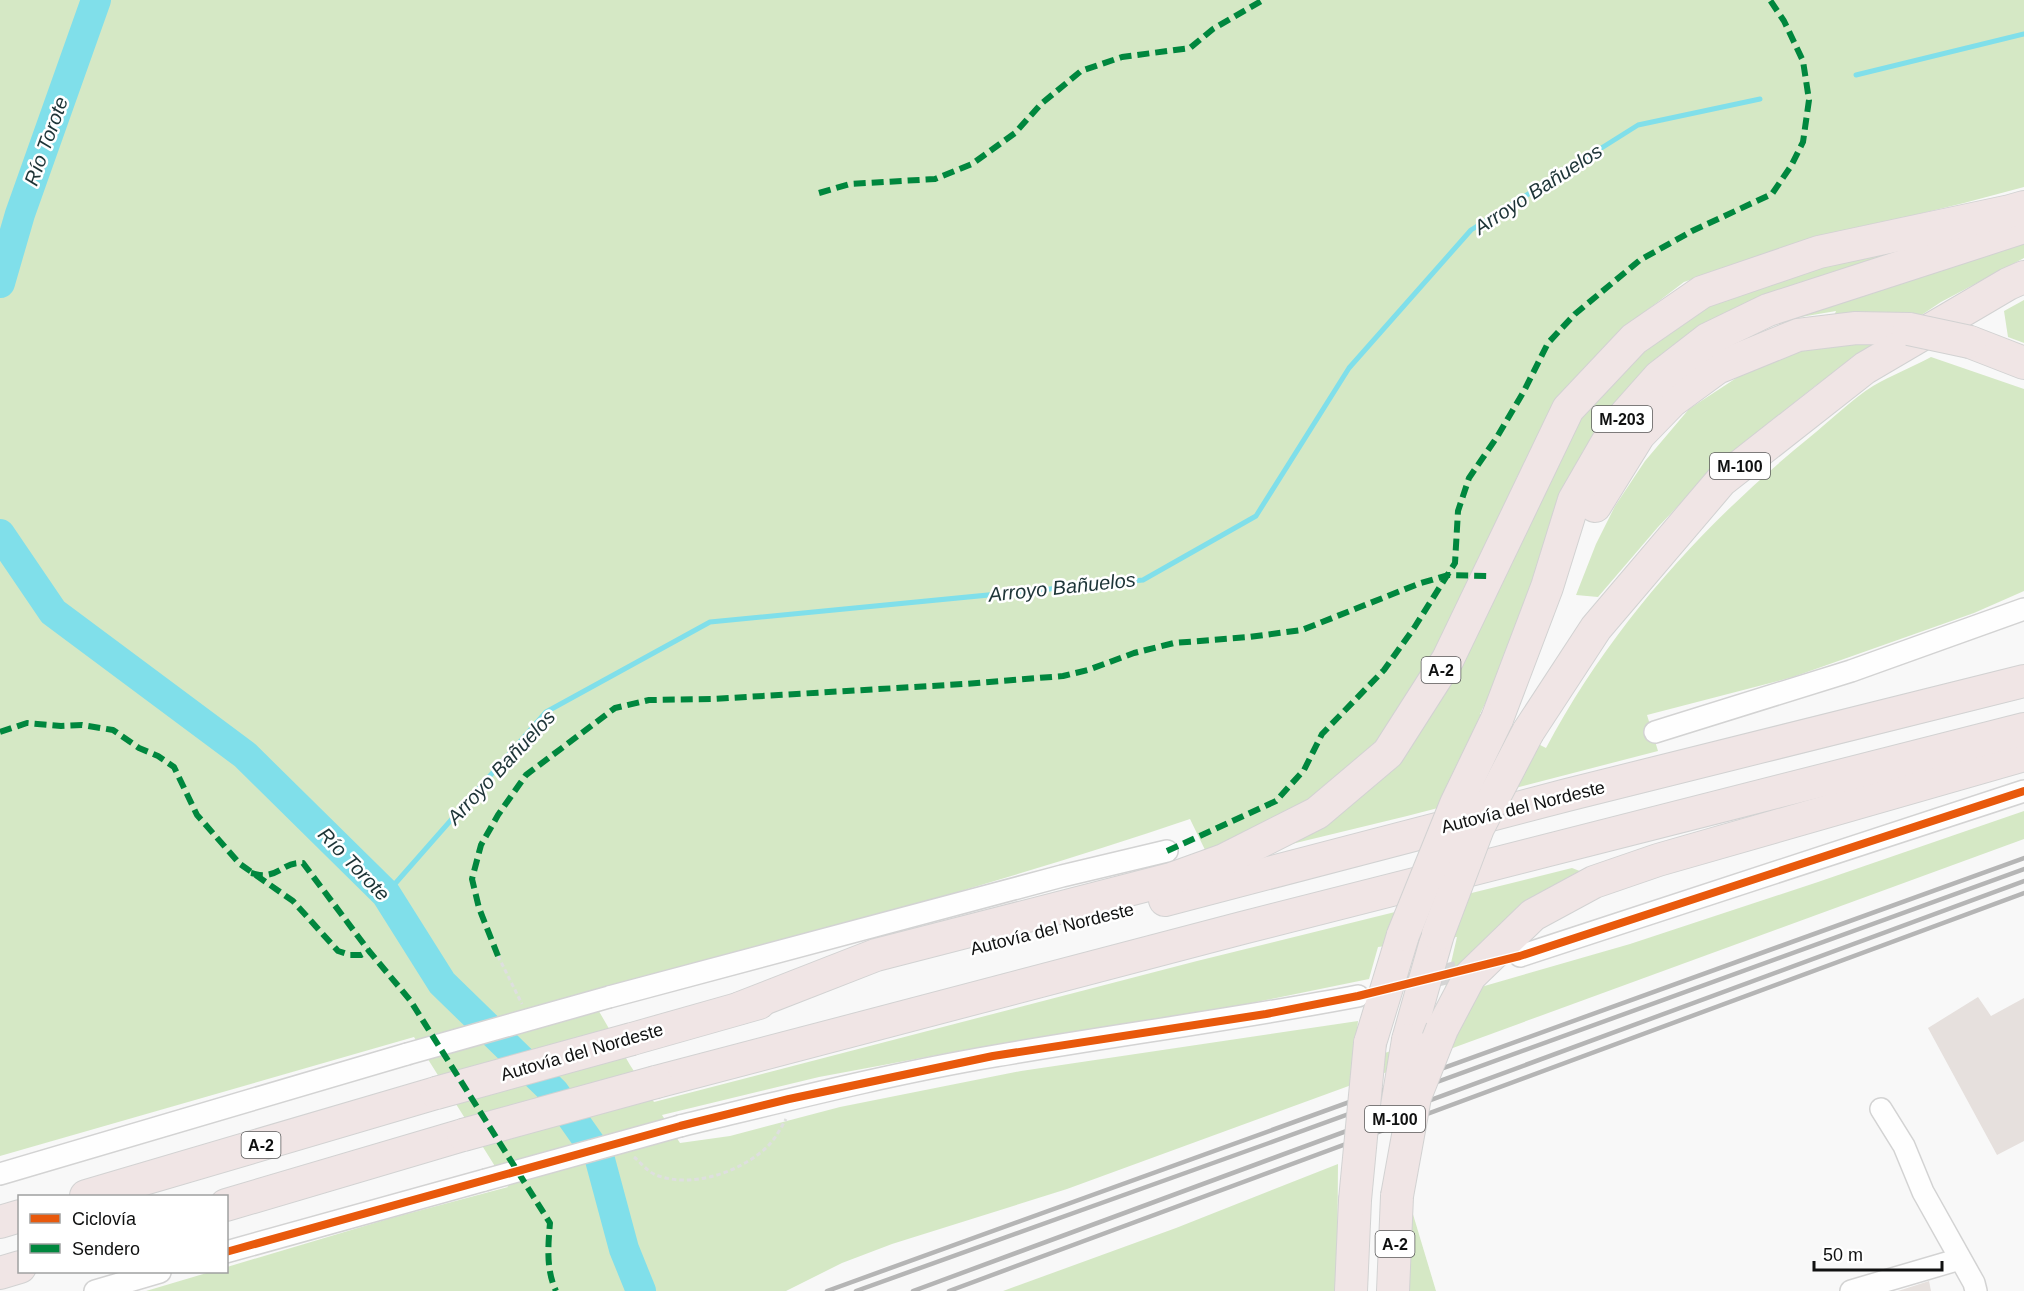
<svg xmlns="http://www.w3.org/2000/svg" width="2024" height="1291" viewBox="0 0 2024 1291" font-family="Arial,sans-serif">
<rect width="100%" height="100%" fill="#f8f8f8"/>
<g fill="#d5e8c5">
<path d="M0 0H2024V187L1964 203 1790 245 1684 282 1617 333 1558 397 1517 477 1470 599 1401 719 1324 792 1208 856 1190 819C993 886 791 939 589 994L630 1065 654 1102 1197 961 1572 868 1585 873 1444 993 1457 937 1378 947 1369 979 1237 1006 964 1050 819 1077 662 1115 680 1143 730 1136 840 1107 1021 1071 1358 1021 1354 1062 1459 1031 1481 987 1630 944 1818 882 2024 811V839L1067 1189 892 1244 842 1263 786 1291H146L210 1272H226L227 1267 388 1219 508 1187 414 1037 0 1156Z"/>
<path d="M1973 225 1627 394 1583 451 1542 552 1515 642 1480 714 1546 748C1611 626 1703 524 1810 437 1830 421 1852 399 1873 386 1892 375 1912 367 1931 357L2024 389V591L1974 613 1793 677 1647 715 1658 751 1407 816 1271 849 1377 775 1574 420 1606 378 1720 291Z"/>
<polygon points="2024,238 2024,258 1941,302 1815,386 1718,464 1658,527 1598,597 1576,595 1596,544 1615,506 1645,461 1689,409 1747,371 1793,351 1822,346 1836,311 1789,319 1737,337"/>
<polygon points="2024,300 2024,343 2008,337 2004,311"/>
<polygon points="1338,1164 1337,1291 1003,1291 1176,1228"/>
<polygon points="1409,1201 1436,1291 1407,1291"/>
</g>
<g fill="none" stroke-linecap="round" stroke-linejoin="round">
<g stroke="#80dfea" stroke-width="5">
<polyline points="1856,75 2024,34"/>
<polyline points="386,894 546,712 710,622 1143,580 1256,516 1349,368 1471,230 1638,125 1760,99"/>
</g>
<g stroke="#80dfea" stroke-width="30">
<polyline points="0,283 20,214 96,0"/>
<polyline points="0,534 53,612 245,755 386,894 442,983 554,1092 599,1156 624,1249 641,1291"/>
</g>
</g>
<g fill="#e6e0dd">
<polygon points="1978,997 1991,1016 2024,998 2024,1141 1997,1155 1928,1028"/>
<polygon points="1929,1281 1931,1291 1898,1291"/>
</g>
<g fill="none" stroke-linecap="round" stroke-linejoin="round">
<polyline stroke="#d5d5d5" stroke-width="21" stroke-dasharray="21 10" stroke-linecap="butt" points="1376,991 1483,965"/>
<g stroke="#d3d3d3" stroke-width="24">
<g id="minor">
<polyline points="1655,732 1851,671 2024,609"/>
<polyline points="1520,956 2024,791"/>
<polyline points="609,997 1062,876 1167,851"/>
<polyline points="1881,1109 1904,1146 1923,1192 1974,1283 1976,1291"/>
<path d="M680 1126C784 1101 889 1074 995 1056 1116 1035 1238 1019 1358 996"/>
<polyline points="0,1174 407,1054"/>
<polyline points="226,1252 485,1180"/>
<polyline points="95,1291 160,1272"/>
<polyline points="1851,1291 1960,1259"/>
</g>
</g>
<g stroke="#d2d2d2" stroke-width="34">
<g id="highway">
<polyline points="1970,342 2024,363"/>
<polyline points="1595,506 1639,435 1672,401 1717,368 1798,335 1856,328 1909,329"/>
<polyline points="1497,719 1547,587 1574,500 1619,422 1659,377 1708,339 1768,310 2024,227"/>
<polyline points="1528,732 1596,628 1721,481 1865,368 2008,284 2024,277"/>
<polyline points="1165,900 1567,795 2024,681"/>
<polyline points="740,1008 876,955 1171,879 1224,860 1317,813 1388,753 1448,659 1568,409 1634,339 1702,292 1819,252 2010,211 2024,207"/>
<polyline points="1442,1029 1470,976 1533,915 1594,882 1658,860 2024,755"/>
<polyline points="632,1039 759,1003"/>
<polyline points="1408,1040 1438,934"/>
<polyline points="1370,1043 1403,935"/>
<polyline points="656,1082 1242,928 2024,729"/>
<polyline points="86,1196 436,1093"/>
<polyline points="226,1205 463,1135"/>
<polyline points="0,1222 20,1216"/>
<polyline points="0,1273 20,1267"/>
<polyline points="1351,1291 1355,1200"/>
<polyline points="1393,1291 1397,1196"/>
</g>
</g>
<g stroke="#dedfdf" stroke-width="3" stroke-dasharray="4.5 3" stroke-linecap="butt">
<polyline points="498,956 522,1004"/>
<path d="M634 1157C641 1163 648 1172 656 1175 692 1189 741 1172 768 1146 775 1139 781 1128 786 1119"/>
</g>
<use href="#minor" stroke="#fefefe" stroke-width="21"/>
<use href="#highway" stroke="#f0e5e5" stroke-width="32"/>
<g stroke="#b5b5b5" stroke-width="4.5">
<polyline points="827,1291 2024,858"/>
<polyline points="856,1291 1269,1143 2024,869"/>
<polyline points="913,1291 2024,881"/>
<path d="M949 1291C1307 1159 1664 1023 2024 893"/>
</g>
<g stroke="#d3d3d3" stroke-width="24" stroke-linecap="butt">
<g id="minor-bridge">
<polyline points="407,1054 609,997"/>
<polyline points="485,1180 680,1126"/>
</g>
</g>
<g stroke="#d2d2d2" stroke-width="34" stroke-linecap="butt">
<g id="highway-bridge">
<polyline points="1909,329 1970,342"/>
<polyline points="1438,934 1478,828 1528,732"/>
<polyline points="1403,935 1456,804 1497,719"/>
<polyline points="436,1093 632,1039"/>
<polyline points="1397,1106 1408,1040"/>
<polyline points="463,1135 656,1082"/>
<polyline points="1397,1196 1415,1097 1442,1029"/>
<polyline points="1355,1200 1370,1043"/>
</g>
</g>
<use href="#minor-bridge" stroke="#fefefe" stroke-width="21"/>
<use href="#highway-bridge" stroke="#f0e5e5" stroke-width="32"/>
<g stroke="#00873e" stroke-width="6" stroke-dasharray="12 6" stroke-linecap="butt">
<polyline points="819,193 850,184 935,179 972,164 1015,133 1041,104 1081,71 1122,57 1190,48 1213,29 1263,0"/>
<polyline points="0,732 27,723 61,726 82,725 113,730 139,748 158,756 174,767 197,815 240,864 293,901 338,951 350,955 361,955 369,951"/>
<polyline points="1167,851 1276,801 1304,770 1322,734 1384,670 1414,628 1455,563 1458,511 1469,478 1497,437 1524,391 1548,343 1575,314 1640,260 1692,231 1772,194 1791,166 1803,142 1809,100 1803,61 1784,21 1770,0"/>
<path d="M251 873C256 874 262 876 266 875 282 873 285 862 303 863L369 951 410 1000 550 1223C548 1246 546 1270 556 1291"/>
<polyline points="498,956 479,908 472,879 481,845 498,815 526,775 615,708 649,700 712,699 964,684 1063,676 1088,670 1134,653 1174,643 1249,637 1302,630 1418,584 1448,575 1489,576"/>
</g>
<g stroke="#fff" stroke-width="11">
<polyline id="cycleway" points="226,1252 680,1126 789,1099 993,1056 1266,1014 1358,996 1520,956 2024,791"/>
</g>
<use href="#cycleway" stroke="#e8590c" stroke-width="8"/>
</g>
<g text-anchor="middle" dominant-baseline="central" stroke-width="5" stroke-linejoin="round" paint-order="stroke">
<g fill="#fff" stroke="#585858" stroke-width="1.5">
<rect x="1592" y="406" width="60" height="26" rx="4.5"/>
<rect x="1710" y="453" width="60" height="26" rx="4.5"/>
<rect x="1421.5" y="657" width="39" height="26" rx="4.5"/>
<rect x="1365" y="1106" width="60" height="26" rx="4.5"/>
<rect x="241.5" y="1132" width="39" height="26" rx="4.5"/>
<rect x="1375.5" y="1231" width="39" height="26" rx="4.5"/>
</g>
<g font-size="16" font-weight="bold" fill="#101111">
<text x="1622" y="419">M-203</text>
<text x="1740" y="466">M-100</text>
<text x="1441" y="670">A-2</text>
<text x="1395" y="1119">M-100</text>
<text x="261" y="1145">A-2</text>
<text x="1395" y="1244">A-2</text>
</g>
<g font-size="18" fill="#101111" stroke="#fff">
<text transform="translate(1523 807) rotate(-14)">Autovía del Nordeste</text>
<text transform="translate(1052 929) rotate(-14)">Autovía del Nordeste</text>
<text transform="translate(582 1052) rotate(-16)">Autovía del Nordeste</text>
</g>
<g font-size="20" font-style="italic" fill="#1d3437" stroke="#fff">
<text transform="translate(46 141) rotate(-70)">Río Torote</text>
<text transform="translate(1538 189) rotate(-33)">Arroyo Bañuelos</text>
<text transform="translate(1062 587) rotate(-6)">Arroyo Bañuelos</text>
<text transform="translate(501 767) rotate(-47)">Arroyo Bañuelos</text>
<text transform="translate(354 864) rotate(46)">Río Torote</text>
</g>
</g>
<rect x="18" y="1195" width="210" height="78" fill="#ffffff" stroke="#9fa0a0" stroke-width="1.5"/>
<rect x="30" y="1214" width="30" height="9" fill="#e8590c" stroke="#9fa0a0" stroke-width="1.5"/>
<text x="72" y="1225" font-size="18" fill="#101111">Ciclovía</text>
<rect x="30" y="1244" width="30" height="9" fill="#00873e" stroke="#9fa0a0" stroke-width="1.5"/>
<text x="72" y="1255" font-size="18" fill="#101111">Sendero</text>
<path d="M1814 1261v9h128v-9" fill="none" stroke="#101111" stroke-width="3"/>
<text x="1823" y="1261" font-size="18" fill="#101111" stroke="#ffffff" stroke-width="4.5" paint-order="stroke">50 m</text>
</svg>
